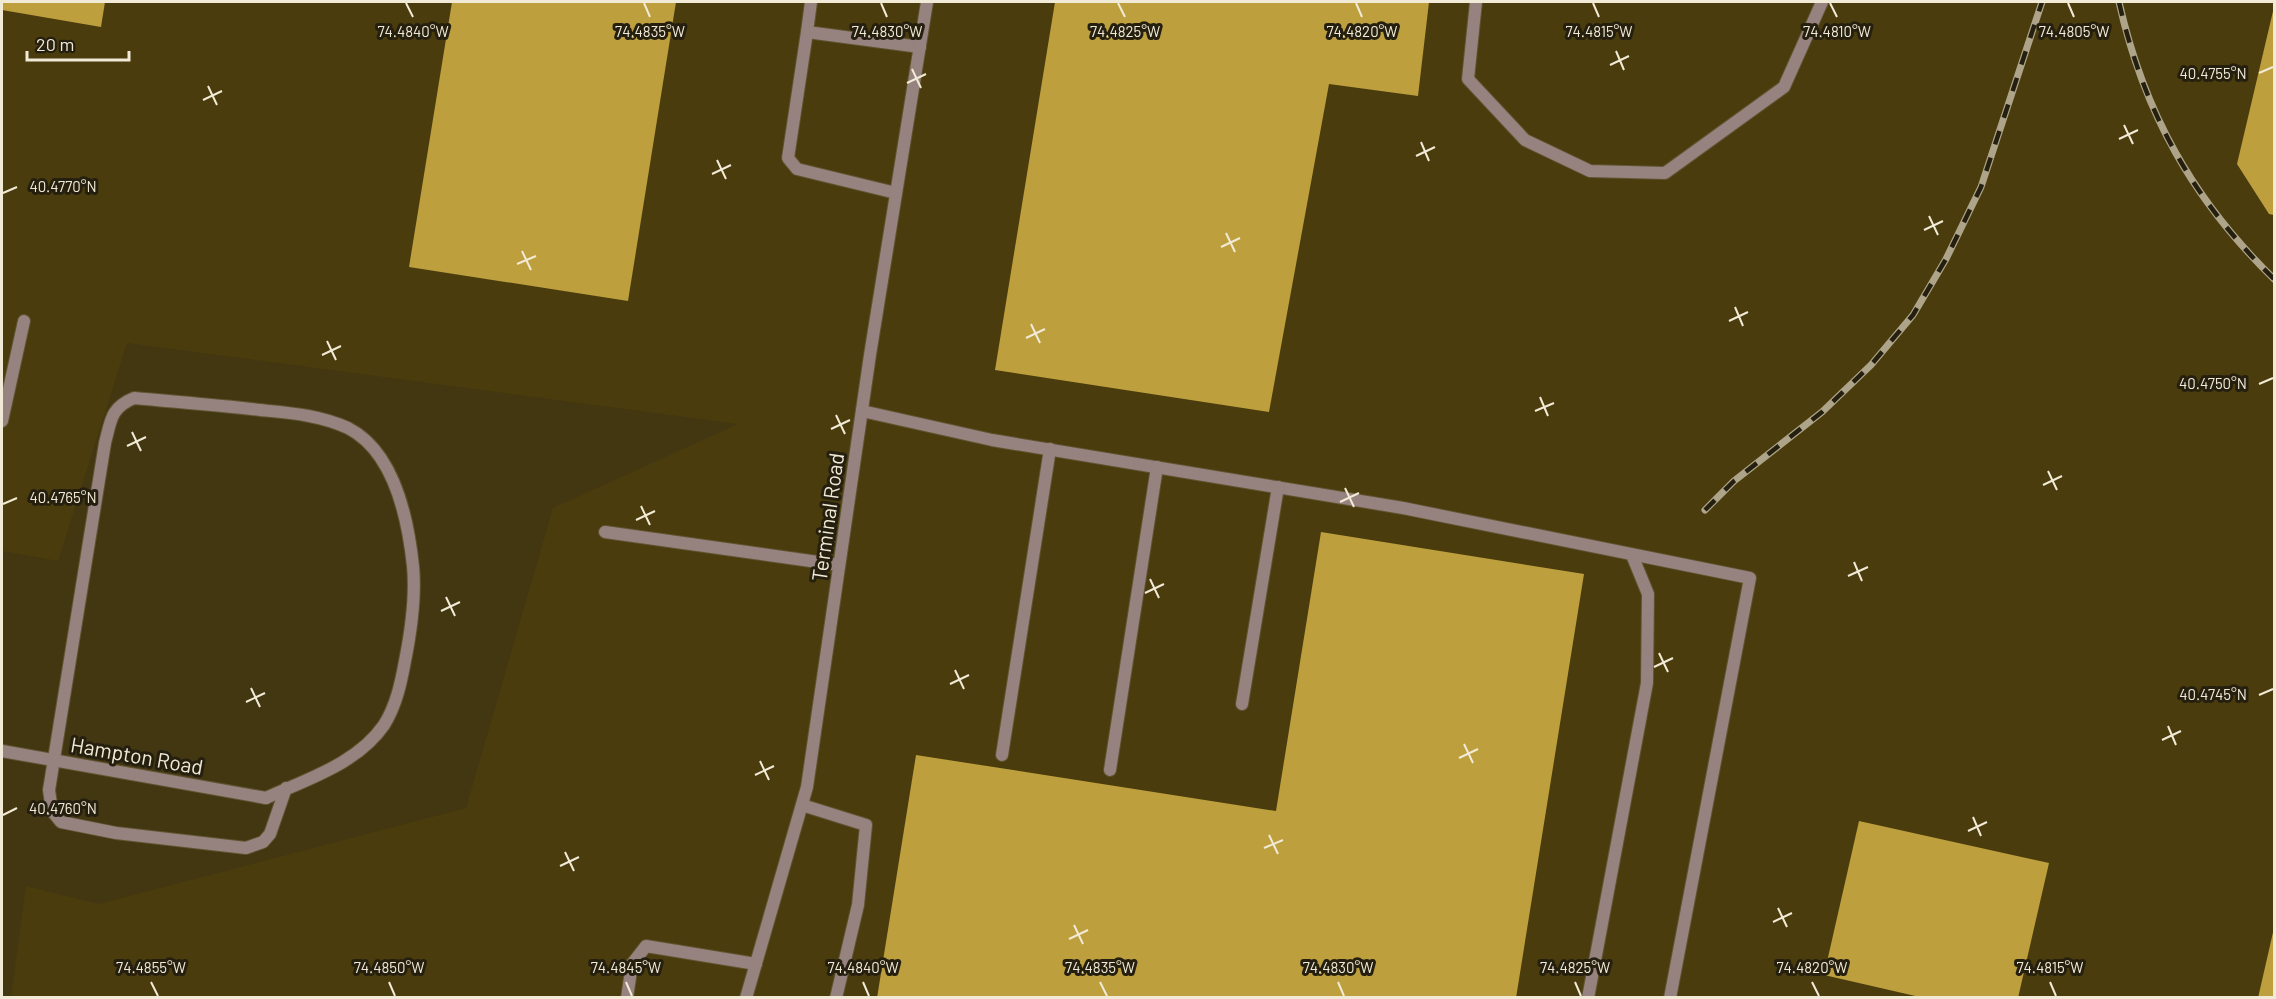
<svg xmlns="http://www.w3.org/2000/svg" width="2276" height="999" viewBox="0 0 2276 999" font-family="Barlow,sans-serif">
<rect width="100%" height="100%" fill="#433712"/>
<polygon fill="#4a3c0c" points="2,2 2274,2 2274,997 11,997 26,886 99,904 466,808 553,508 738,424 127,343 58,561 2,551"/>
<g fill="#bd9f3e">
<polygon points="2,2 105,2 101,27 2,10"/>
<polygon points="452,2 676,2 628,301 409,267"/>
<polygon points="1055,2 1429,2 1418,96 1329,84 1269,412 995,370"/>
<polygon points="2274,7 2274,215 2269,214 2237,164"/>
<polygon points="1321,532 1584,574 1516,998 877,998 916,755 1276,811"/>
<polygon points="1859,821 2049,863 2018,998 1924,998 1824,975"/>
<polygon points="2274,928 2274,998 2258,998"/>
</g>
<g fill="none" stroke-linecap="round" stroke-linejoin="round">
<g stroke="#5f5431" stroke-width="14">
<g id="lane">
<polyline points="811,2 807,32 920,47"/>
<polyline points="1476,2 1468,79 1525,140 1590,171 1665,173 1784,87 1822,2"/>
<polyline points="807,32 788,158 797,169 896,193"/>
<polyline points="862,411 992,440 1403,508 1750,578 1670,998"/>
<polyline points="2,421 24,321"/>
<polyline points="605,532 839,565"/>
<polyline points="1242,704 1278,487"/>
<polyline points="1002,755 1050,449"/>
<polyline points="1110,770 1157,467"/>
<path d="M266 798C307 779 357 764 384 725 396 706 401 683 405 661 411 631 416 597 413 566 408 519 395 452 348 428 320 415 291 413 260 410 218 405 176 402 134 398 110 408 111 421 105 443L49 790 52 811 61 822 116 833 246 848 263 842 270 834 286 788"/>
<polyline points="802,805 866,825 858,905 836,998"/>
<polyline points="627,998 632,964 646,946 756,964"/>
<polyline points="1588,998 1647,683 1648,594 1632,555"/>
</g>
</g>
<g stroke="#5f5431" stroke-width="14">
<g id="street">
<polyline points="2,751 266,798"/>
<polyline points="746,998 807,787 870,355 927,2"/>
</g>
</g>
<use href="#lane" stroke="#96827e" stroke-width="12"/>
<use href="#street" stroke="#96827e" stroke-width="12"/>
<g stroke="#ada489" stroke-width="7">
<g id="rail">
<path d="M2119 2C2144 113 2193 200 2274 279"/>
<polyline points="1705,510 1734,481 1822,412 1871,365 1913,315 1946,259 1981,187 2042,2"/>
</g>
</g>
<use href="#rail" stroke="#251f10" stroke-width="4.5" stroke-dasharray="14" stroke-linecap="butt"/>
</g>
<path fill="none" stroke="#f1ead6" stroke-width="2" d="M406 3 413 17M644 3 650 17M881 3 887 17M1118 3 1125 17M1356 3 1362 17M1593 3 1599 17M1830 3 1837 17M2068 3 2074 17M1616 51 1624 70M1610 65 1629 56M912 69 921 88M2259 73 2273 67M907 83 926 74M208 86 217 105M203 100 222 91M2124 125 2133 144M2119 139 2138 130M1421 142 1429 161M1416 156 1435 147M717 160 726 179M712 174 731 165M3 193 17 187M1929 216 1938 235M1924 230 1943 221M1226 233 1235 252M1221 247 1240 238M522 251 531 270M517 264 536 256M1735 307 1743 326M1729 321 1748 312M1031 324 1040 343M1026 338 1045 329M327 341 336 360M322 355 341 346M2259 384 2273 378M1540 397 1548 416M1535 411 1554 403M836 415 845 434M831 429 850 420M132 432 141 451M127 446 146 437M2048 471 2057 490M2043 485 2062 476M1345 488 1354 507M1340 502 1359 493M3 504 17 498M641 506 650 525M636 520 655 511M1854 562 1862 581M1848 576 1868 567M1150 579 1159 598M1145 593 1164 584M446 597 455 616M441 611 460 602M1659 653 1668 672M1654 667 1673 658M955 670 964 689M950 684 969 675M251 688 260 707M2259 695 2273 689M246 702 265 693M2168 726 2176 745M2162 740 2181 731M1464 744 1473 763M1459 758 1478 749M760 761 769 780M755 775 774 766M3 815 17 808M1973 817 1981 836M1968 831 1987 822M1269 835 1278 854M1264 848 1283 840M565 852 574 871M560 866 579 857M1778 908 1787 927M1773 922 1792 913M1074 925 1083 944M1069 939 1088 930M151 982 158 996M389 982 395 996M626 982 632 996M863 982 869 996M1100 982 1107 996M1338 982 1344 996M1575 982 1581 996M1812 982 1819 996M2050 982 2056 996"/>
<g text-anchor="middle" dominant-baseline="central" stroke-width="6" stroke-linejoin="round" paint-order="stroke">
<g font-size="21" fill="#f1ead6" stroke="#251f10">
<text transform="translate(827 517) rotate(-82)">Terminal Road</text>
<text transform="translate(137 755) rotate(10)">Hampton Road</text>
</g>
</g>
<g font-size="15" text-anchor="middle" fill="#f1ead6" stroke="#251f10" stroke-width="6" stroke-linejoin="round" paint-order="stroke">
<text x="413" y="37">74.4840°W</text>
<text x="650" y="37">74.4835°W</text>
<text x="887" y="37">74.4830°W</text>
<text x="1125" y="37">74.4825°W</text>
<text x="1362" y="37">74.4820°W</text>
<text x="1599" y="37">74.4815°W</text>
<text x="1837" y="37">74.4810°W</text>
<text x="2074" y="37">74.4805°W</text>
<text x="2213" y="79">40.4755°N</text>
<text x="63" y="192">40.4770°N</text>
<text x="2213" y="389">40.4750°N</text>
<text x="63" y="503">40.4765°N</text>
<text x="2213" y="700">40.4745°N</text>
<text x="63" y="814">40.4760°N</text>
<text x="151" y="973">74.4855°W</text>
<text x="389" y="973">74.4850°W</text>
<text x="626" y="973">74.4845°W</text>
<text x="863" y="973">74.4840°W</text>
<text x="1100" y="973">74.4835°W</text>
<text x="1338" y="973">74.4830°W</text>
<text x="1575" y="973">74.4825°W</text>
<text x="1812" y="973">74.4820°W</text>
<text x="2050" y="973">74.4815°W</text>
</g>
<rect width="2276" height="999" fill="none" stroke="#f1ead6" stroke-width="6"/>
<path d="M27 51v9h102v-9" fill="none" stroke="#f1ead6" stroke-width="3"/>
<text x="36" y="51" font-size="18" fill="#f1ead6" stroke="#251f10" stroke-width="4.5" paint-order="stroke">20 m</text>
</svg>
